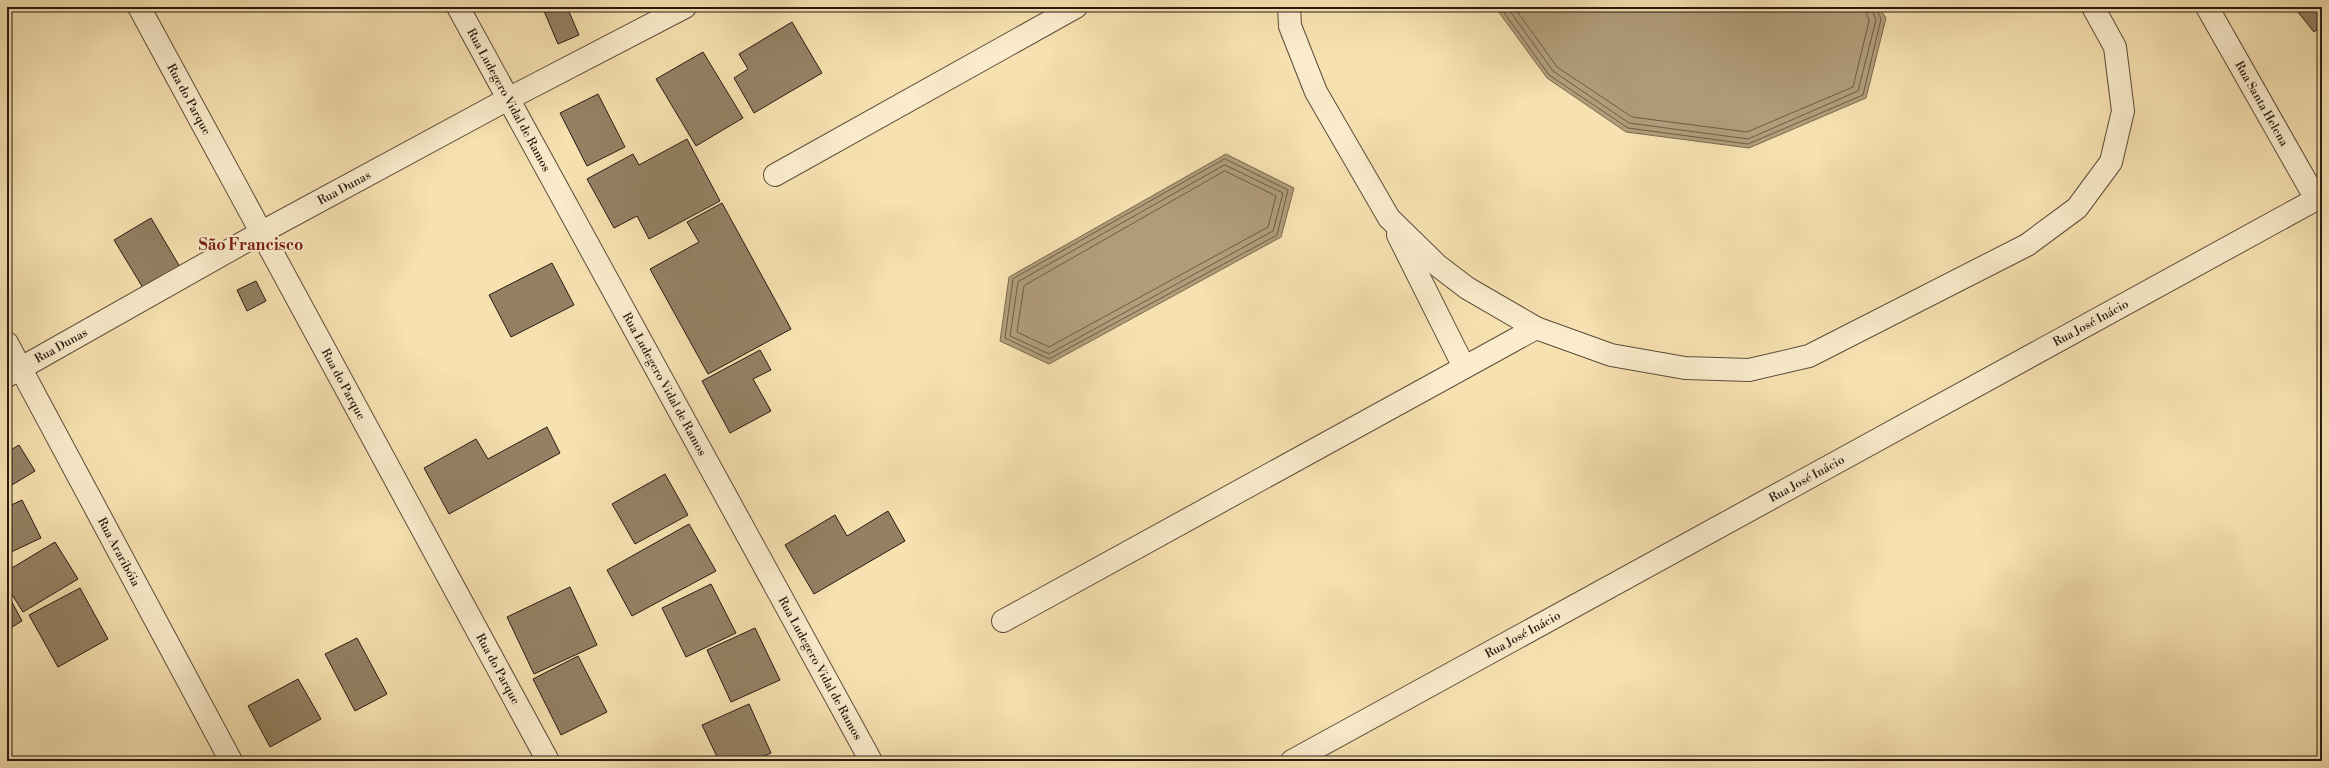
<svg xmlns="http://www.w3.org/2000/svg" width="2329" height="768" viewBox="0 0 2329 768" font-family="'Libre Bodoni',serif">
<rect width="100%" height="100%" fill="#f7e1b0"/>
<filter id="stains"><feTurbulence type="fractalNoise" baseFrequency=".005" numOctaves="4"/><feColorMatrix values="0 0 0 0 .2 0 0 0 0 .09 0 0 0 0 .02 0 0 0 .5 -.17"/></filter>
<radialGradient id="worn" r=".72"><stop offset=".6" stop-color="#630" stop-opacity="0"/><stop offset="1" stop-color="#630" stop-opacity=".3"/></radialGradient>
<g fill="#b19d7a" stroke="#7a6950">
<polygon points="1495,7 1879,7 1886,18 1866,98 1749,148 1626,132 1547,78"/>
<polygon points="1226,154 1294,188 1281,237 1049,364 1000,341 1009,277"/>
</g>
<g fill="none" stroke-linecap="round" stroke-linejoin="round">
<g stroke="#6c5c46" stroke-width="1">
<polyline points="1500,7 1549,75 1628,128 1748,144 1863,95 1881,19 1876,7"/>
<polyline points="1507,7 1553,71 1629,123 1748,139 1858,91 1876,20 1871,7"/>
<polyline points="1514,7 1557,67 1632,117 1747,132 1853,87 1869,21 1865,7"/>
<polygon points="1225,159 1288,190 1277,235 1049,359 1005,338 1013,279"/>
<polygon points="1225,165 1283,193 1273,231 1049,354 1010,336 1018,282"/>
<polygon points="1225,171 1276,196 1268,227 1049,347 1017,332 1024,286"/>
</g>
</g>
<g fill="#948164" stroke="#281a12">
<polygon points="553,7 567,7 579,35 558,44 544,11"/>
<polygon points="2294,7 2322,7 2322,26 2314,32"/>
<polygon points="792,22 822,73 754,113 734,78 748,69 739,54"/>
<polygon points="703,52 743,118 696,146 656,79"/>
<polygon points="598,94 625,147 587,166 560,113"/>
<polygon points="687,139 720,201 649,239 637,216 614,228 587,179 633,154 639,165"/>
<polygon points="722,203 791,329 708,374 650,269 699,242 687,222"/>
<polygon points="151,218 180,267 143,288 114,240"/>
<polygon points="552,263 574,305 511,337 489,295"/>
<polygon points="256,281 266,301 247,311 237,290"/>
<polygon points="760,350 771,370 753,379 771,411 730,433 702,381"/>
<polygon points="547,427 560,453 449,514 424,468 476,439 488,459"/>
<polygon points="19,445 35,471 7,488 7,448 9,451"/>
<polygon points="665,474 688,515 635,544 612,504"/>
<polygon points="22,500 41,538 7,554 7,507"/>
<polygon points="888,511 905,541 814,594 785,545 835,515 847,536"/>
<polygon points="689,524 716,571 632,616 607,570"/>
<polygon points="55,542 78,579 23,612 7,587 7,571"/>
<polygon points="711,584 736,633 686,657 662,608"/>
<polygon points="570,587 597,645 534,674 507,617"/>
<polygon points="80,588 108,639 58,667 29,615"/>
<polygon points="7,593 22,621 7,630"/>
<polygon points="755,628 780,680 731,702 707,650"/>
<polygon points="357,638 387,694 355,711 325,654"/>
<polygon points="578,656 607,712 561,735 533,679"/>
<polygon points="298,679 321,719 270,747 248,706"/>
<polygon points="749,704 771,753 753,761 719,761 702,725"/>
</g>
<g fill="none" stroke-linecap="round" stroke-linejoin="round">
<g stroke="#5c4c3a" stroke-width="24">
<g id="minor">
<path id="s1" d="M139 7 548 761"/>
<path id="s2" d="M458 7 871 761"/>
<polyline points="1289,7 1290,26 1316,92 1389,218 1437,265 1467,288 1536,328 1611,355 1685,368 1749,370 1809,356 2027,245 2077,208 2111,162 2123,111 2115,47 2093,7"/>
<path id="s3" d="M2207 7 2316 199"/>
<polyline points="775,175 1076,7"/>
<polyline points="1398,235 1464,367"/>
<path id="s4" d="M7 343 231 761"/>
<path id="s5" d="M7 376 262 232 508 99 685 7"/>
<polyline points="1003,621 1536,328"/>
<path id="s6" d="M1292 761 2322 196"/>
</g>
</g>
<use href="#minor" stroke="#faeccc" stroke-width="22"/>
</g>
<g text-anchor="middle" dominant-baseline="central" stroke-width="4" stroke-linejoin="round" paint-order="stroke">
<g font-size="12" fill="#281a12" stroke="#faeccc">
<text stroke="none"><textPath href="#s1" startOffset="105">Rua do Parque</textPath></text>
<text stroke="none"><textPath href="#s2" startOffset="106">Rua Ludegero Vidal de Ramos</textPath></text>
<text stroke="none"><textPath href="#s3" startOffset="111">Rua Santa Helena</textPath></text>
<text stroke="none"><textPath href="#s5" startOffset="386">Rua Dunas</textPath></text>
<text stroke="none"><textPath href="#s6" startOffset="911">Rua José Inácio</textPath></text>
<text stroke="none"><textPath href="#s5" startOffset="62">Rua Dunas</textPath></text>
<text stroke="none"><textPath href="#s1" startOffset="429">Rua do Parque</textPath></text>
<text stroke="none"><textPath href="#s2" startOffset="430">Rua Ludegero Vidal de Ramos</textPath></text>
<text stroke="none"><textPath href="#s6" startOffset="587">Rua José Inácio</textPath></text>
<text stroke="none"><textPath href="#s4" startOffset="237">Rua Araribóia</textPath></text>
<text stroke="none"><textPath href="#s6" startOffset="263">Rua José Inácio</textPath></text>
<text stroke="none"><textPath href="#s2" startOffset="754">Rua Ludegero Vidal de Ramos</textPath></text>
<text stroke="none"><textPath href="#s1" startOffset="753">Rua do Parque</textPath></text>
</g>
<g font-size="16" font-weight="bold" fill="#7a1f14" stroke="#faeccc">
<text x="251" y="245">São Francisco</text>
</g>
</g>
<rect width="2329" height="768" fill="none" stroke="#f7e1b0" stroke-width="24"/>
<rect x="8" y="8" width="2313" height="752" fill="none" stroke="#281a12" stroke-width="2"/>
<rect x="12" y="12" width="2305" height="744" fill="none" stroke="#281a12"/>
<rect width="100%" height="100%" filter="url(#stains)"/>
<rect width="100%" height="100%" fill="url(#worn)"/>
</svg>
